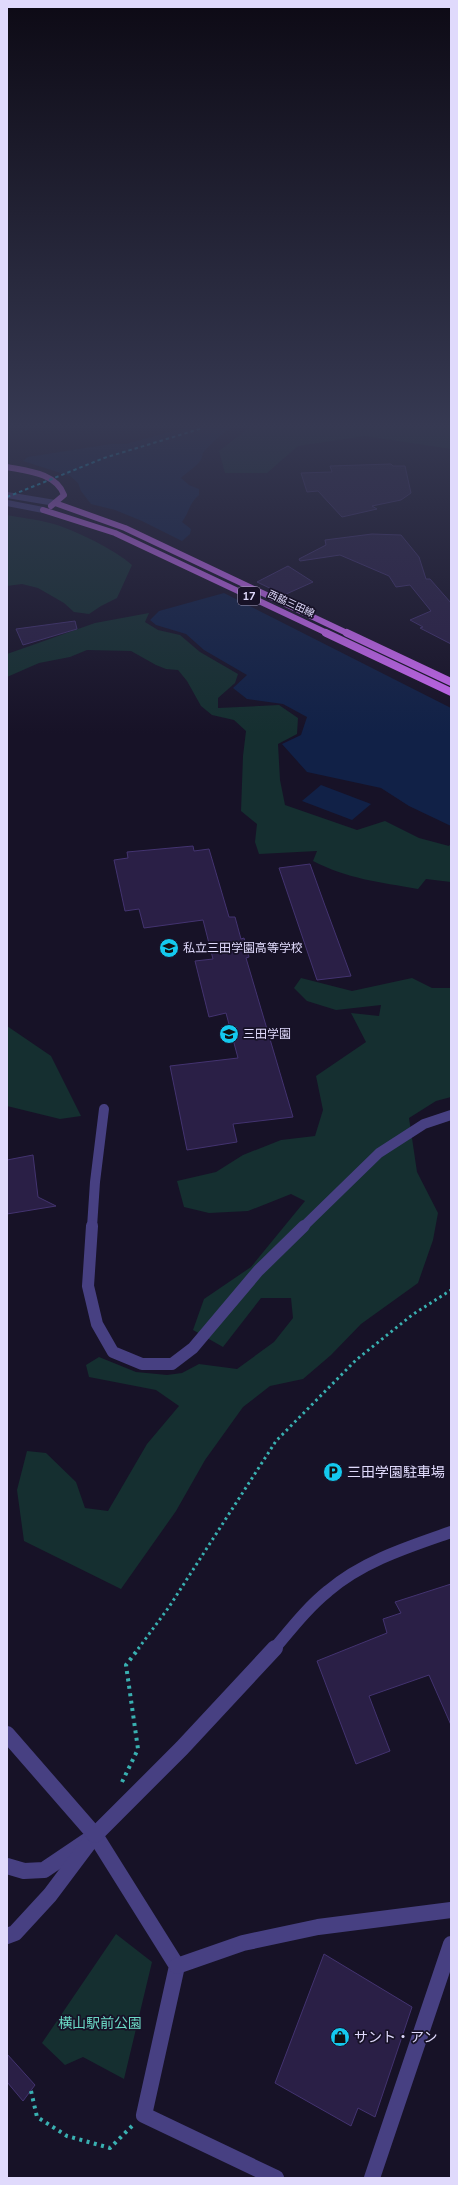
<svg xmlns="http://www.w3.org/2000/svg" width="458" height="2185" viewBox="0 0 458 2185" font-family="'Nunito Sans','Noto Sans JP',sans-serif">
<rect width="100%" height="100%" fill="#171227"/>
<g fill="#152f30">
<polygon points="249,428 451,428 451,449 365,436 298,446 267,473 225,473 219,451"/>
<path d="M7 515C21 518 36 519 50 523 73 529 114 549 132 565L117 598 101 606 89 614 74 612 64 603 38 588 22 584 7 586Z"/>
<path d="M149 613 145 622 158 630 180 635 200 652 238 674 235 683 218 698V708L279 705 298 718 297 734 278 744 280 780 285 805 357 830 385 821 419 838 449 846 451 843V882L426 879 418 889C379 882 348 879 313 861L317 851 259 854 255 842 257 824 241 811 243 756 246 731 234 720 212 715 201 706 187 681 178 670 166 669 156 665 131 651 87 650 70 657 39 663 7 677V654L95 623Z"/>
<polygon points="301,978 352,991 412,978 432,988 451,988 451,1097 436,1101 409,1118 417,1172 438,1213 433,1240 418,1283 361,1324 331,1355 303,1379 270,1386 243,1407 205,1460 176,1511 121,1589 24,1541 17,1490 27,1451 46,1453 76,1482 85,1508 108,1511 147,1444 179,1406 156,1390 89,1377 86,1365 99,1357 136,1372 167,1375 182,1373 199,1364 237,1369 274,1342 293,1318 291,1298 261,1298 223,1347 193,1330 204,1299 251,1267 305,1201 291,1194 248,1211 209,1213 184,1207 177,1181 216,1172 243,1155 281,1140 315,1136 323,1110 316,1076 366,1042 351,1013 379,1016 381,1005 336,1010 307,1001 294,988"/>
<polygon points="7,1026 51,1056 81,1116 60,1119 7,1106"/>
<polygon points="116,1934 152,1962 124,2079 83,2057 65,2065 42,2043"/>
</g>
<g fill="#112147">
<path d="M184 428H231C224 432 208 446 203 453 202 455 202 459 200 461 197 466 186 473 181 478L189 485 199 489V495C188 505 190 511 182 522L191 529 190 534 182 541 142 521 115 510 91 504 81 491 78 483 70 476 23 461 28 457 111 444H126Z"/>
<polygon points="224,593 451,708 451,826 409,806 381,788 307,772 282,744 301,735 307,717 283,704 247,699 233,688 247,675 204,650 186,634 156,625 150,620 159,611"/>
<polygon points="321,785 371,804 352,820 302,801"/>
</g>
<g fill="#2a1f46" stroke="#433370">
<polygon points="391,464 393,466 405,466 411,493 401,500 372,506 377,509 342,517 318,491 307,492 301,473 332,472 330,466"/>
<polygon points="372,534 401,535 419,557 426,579 430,579 451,603 451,644 420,628 423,627 410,620 431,611 410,585 396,587 389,576 340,555 300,561 299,559 326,545 325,540"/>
<polygon points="288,566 313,582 284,595 257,582"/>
<polygon points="75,621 77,629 23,645 16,629"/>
<polygon points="193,846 194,851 209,849 229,917 235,917 241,939 244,938 249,957 246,958 293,1117 233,1124 237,1142 187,1150 170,1066 238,1058 226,1013 209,1017 195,961 213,959 203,920 144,928 139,909 125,911 114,860 128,858 127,852"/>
<polygon points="310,864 324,903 351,976 317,980 279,868"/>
<polygon points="33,1155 38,1197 56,1206 7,1214 7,1160"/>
<polygon points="451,1584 451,1725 429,1675 369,1696 390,1751 356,1764 317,1661 387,1633 383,1619 401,1613 395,1602"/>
<polygon points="324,1954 412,2007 375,2117 358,2108 351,2126 275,2083"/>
<polygon points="7,2054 35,2085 23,2101 7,2082"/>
</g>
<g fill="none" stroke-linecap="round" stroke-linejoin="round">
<polyline stroke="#39b0b1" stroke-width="3" stroke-dasharray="2.5 3.5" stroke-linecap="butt" points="138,1649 169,1607 276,1441 356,1360 412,1315 451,1290"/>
<g stroke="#39b0b1" stroke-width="4" stroke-dasharray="3 4.5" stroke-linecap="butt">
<polyline points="122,1782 138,1749 126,1665 139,1648"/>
<polyline points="31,2091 37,2117 67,2136 110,2148 132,2126"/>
</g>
<g stroke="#474082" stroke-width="16">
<polyline points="7,1866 24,1871 44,1870 87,1841"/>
<polyline points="7,1936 15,1933 50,1895 95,1835"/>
</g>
<g stroke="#474082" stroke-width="10">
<polyline points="92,1227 95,1182 104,1109"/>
<polyline points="303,1227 379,1153 424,1124 451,1115"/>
</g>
<polyline stroke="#474082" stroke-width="12" points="92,1226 88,1286 97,1324 113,1352 142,1364 172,1364 193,1348 258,1271 304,1226"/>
<g stroke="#474082" stroke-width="16">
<polyline points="95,1835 177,1966 144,2115 276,2178"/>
<polyline points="177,1966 243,1943 318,1927 451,1910"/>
<polyline points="372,2178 451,1944"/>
</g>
<g stroke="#474082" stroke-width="6">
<polyline points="7,495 55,503"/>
<polyline points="7,503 43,510"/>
</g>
<path stroke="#474082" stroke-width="12" d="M274 1649C291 1629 307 1608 328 1591 363 1561 408 1547 451 1532"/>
<polyline stroke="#474082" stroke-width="16" points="7,1734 95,1835 182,1748 275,1648"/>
<g stroke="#ca69f4" stroke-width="6">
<path d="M7 467C27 471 56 473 64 495L51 506"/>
<polyline points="55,503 125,528 349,634"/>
<polyline points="43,510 115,533 329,634"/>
</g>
<g stroke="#ca69f4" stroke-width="8">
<polyline points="326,633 451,692"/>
<polyline points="347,633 451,682"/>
</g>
<polyline stroke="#14c9ee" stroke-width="2" stroke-dasharray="3.5 3" stroke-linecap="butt" points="7,497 104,458 203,428"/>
</g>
<linearGradient id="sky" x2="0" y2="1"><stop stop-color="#0d0a15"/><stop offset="0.58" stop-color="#363952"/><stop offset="1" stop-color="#363952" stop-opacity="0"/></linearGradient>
<rect width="458" height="734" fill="url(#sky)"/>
<defs>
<g id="school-disc" transform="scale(1)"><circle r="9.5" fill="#14c9ee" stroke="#171227"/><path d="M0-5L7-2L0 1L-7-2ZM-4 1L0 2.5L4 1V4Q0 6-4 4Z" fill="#111"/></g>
<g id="parking-disc" transform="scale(1)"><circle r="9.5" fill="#14c9ee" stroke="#171227"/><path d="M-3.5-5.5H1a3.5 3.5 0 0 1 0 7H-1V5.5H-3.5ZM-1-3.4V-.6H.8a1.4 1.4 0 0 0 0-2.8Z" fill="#111"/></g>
<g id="shop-disc" transform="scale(1)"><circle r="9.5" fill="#14c9ee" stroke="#171227"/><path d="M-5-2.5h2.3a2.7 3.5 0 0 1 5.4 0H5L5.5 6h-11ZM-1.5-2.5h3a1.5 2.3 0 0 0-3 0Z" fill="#111"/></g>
</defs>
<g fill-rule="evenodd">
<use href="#school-disc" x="169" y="948"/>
<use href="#school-disc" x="229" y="1034"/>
<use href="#parking-disc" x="333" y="1472"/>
<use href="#shop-disc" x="340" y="2037"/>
</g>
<g text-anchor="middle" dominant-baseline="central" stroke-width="3.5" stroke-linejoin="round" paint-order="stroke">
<g font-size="10" fill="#e0dafc" stroke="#171227">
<text transform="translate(291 604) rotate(25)">西脇三田線</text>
</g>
<rect fill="#171227" stroke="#a49ebc" stroke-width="1" x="238" y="587" width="22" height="18" rx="3"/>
<g font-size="11" font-weight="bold" fill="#e0dafc">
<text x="249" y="596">17</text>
</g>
<g font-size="12" fill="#e0dafc" stroke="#171227" text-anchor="start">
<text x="183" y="948">私立三田学園高等学校</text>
<text x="243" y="1034">三田学園</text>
</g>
<g font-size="14" fill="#e0dafc" stroke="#171227" text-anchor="start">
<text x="347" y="1472">三田学園駐車場</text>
<text x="354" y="2037">サント・アン</text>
</g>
<g font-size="14" fill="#6ad8c4" stroke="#171227">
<text x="100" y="2023">横山駅前公園</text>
</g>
</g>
<rect width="458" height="2185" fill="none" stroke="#e0dafc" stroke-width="16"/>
</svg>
